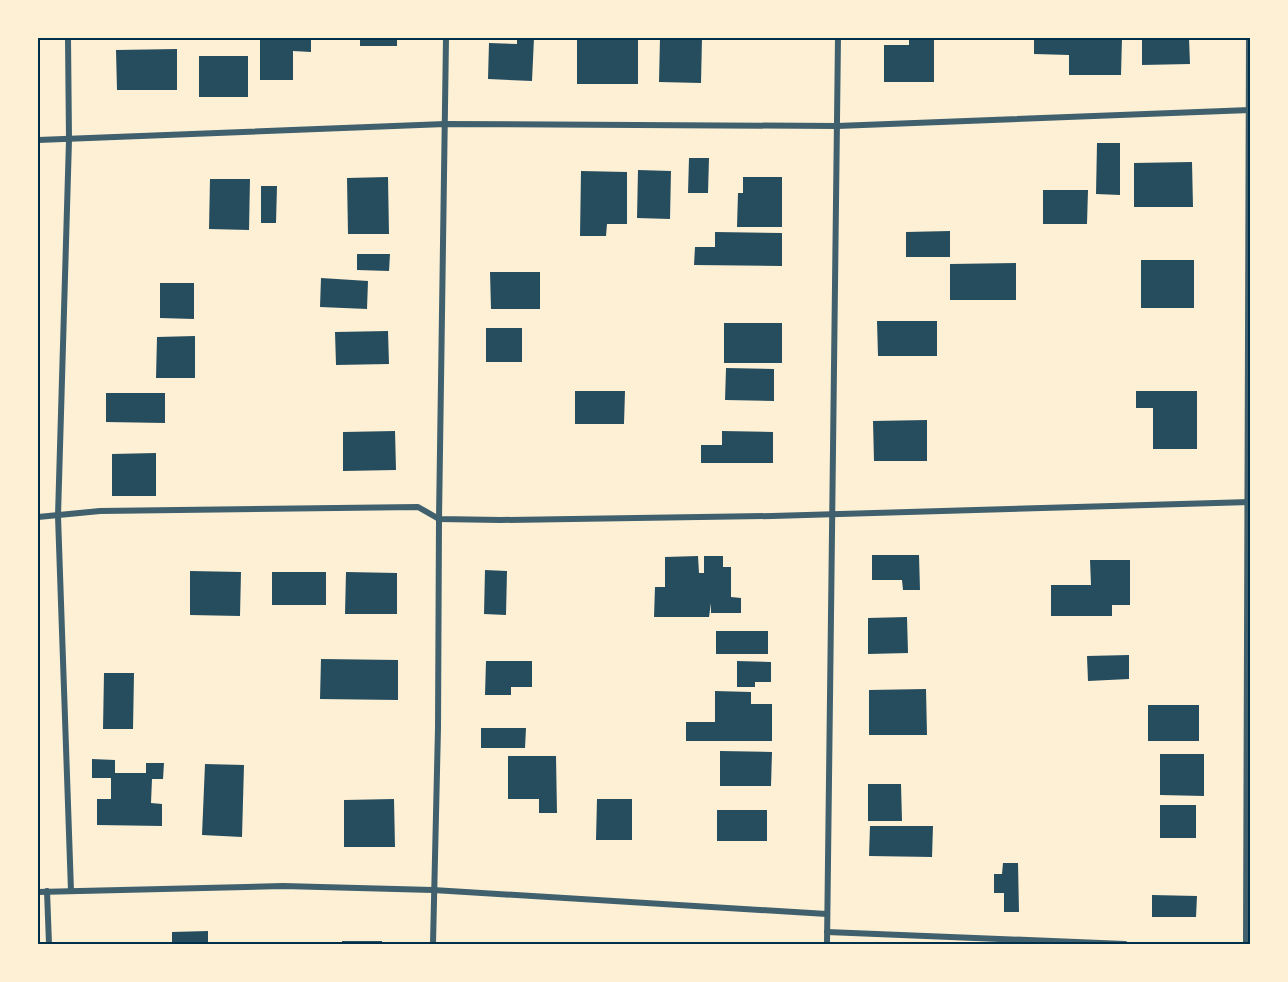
<svg xmlns="http://www.w3.org/2000/svg" width="1288" height="982" viewBox="0 0 1288 982" font-family="Manrope,sans-serif">
<rect width="100%" height="100%" fill="#fdf0d5"/>
<g fill="#264d5e">
<polygon points="260,38 311,38 311,52 293,51 293,80 260,80"/>
<rect x="360" y="38" width="37" height="8"/>
<polygon points="517,38 534,38 532,81 488,79 489,43 517,44"/>
<rect x="577" y="38" width="61" height="46"/>
<polygon points="660,38 702,38 701,83 659,82"/>
<polygon points="909,38 934,38 934,82 884,82 884,45 909,45"/>
<polygon points="1034,38 1122,38 1121,75 1069,75 1069,55 1034,54"/>
<polygon points="1142,38 1189,38 1190,64 1142,65"/>
<polygon points="177,49 177,90 117,90 116,50"/>
<rect x="199" y="56" width="49" height="41"/>
<polygon points="1097,143 1120,143 1120,195 1096,194"/>
<polygon points="689,158 709,158 708,193 688,193"/>
<polygon points="1192,162 1193,207 1134,207 1134,163"/>
<polygon points="638,170 671,171 670,219 637,218"/>
<polygon points="581,171 627,172 627,224 607,224 606,236 580,236"/>
<polygon points="388,177 389,234 348,234 347,178"/>
<polygon points="743,177 782,177 782,227 737,227 738,193 743,193"/>
<polygon points="210,179 250,179 249,230 209,229"/>
<polygon points="261,186 277,186 276,223 261,223"/>
<polygon points="1043,190 1088,190 1087,224 1043,224"/>
<polygon points="950,231 950,257 906,257 906,232"/>
<polygon points="715,232 782,233 782,266 694,265 695,247 715,247"/>
<polygon points="357,254 390,254 389,271 357,270"/>
<rect x="1141" y="260" width="53" height="48"/>
<polygon points="1016,263 1016,300 950,300 950,264"/>
<polygon points="490,272 540,272 540,309 491,309"/>
<polygon points="321,278 368,281 367,309 320,307"/>
<polygon points="160,283 194,283 194,319 160,318"/>
<polygon points="877,321 937,321 937,356 878,356"/>
<rect x="724" y="323" width="58" height="40"/>
<rect x="486" y="328" width="36" height="34"/>
<polygon points="388,331 389,364 336,365 335,332"/>
<polygon points="195,336 195,378 156,378 157,337"/>
<polygon points="726,368 774,369 774,401 725,400"/>
<polygon points="575,391 625,391 624,424 575,424"/>
<polygon points="1136,391 1197,391 1197,449 1153,449 1153,408 1136,408"/>
<polygon points="106,393 165,393 165,423 106,422"/>
<polygon points="927,420 927,461 874,461 873,421"/>
<polygon points="395,431 396,470 343,471 343,432"/>
<polygon points="722,431 773,432 773,463 701,463 701,445 722,445"/>
<polygon points="156,453 156,496 112,496 112,454"/>
<polygon points="872,555 919,555 920,590 903,590 902,580 872,580"/>
<polygon points="698,556 699,573 704,573 704,556 723,556 723,567 731,567 731,597 741,598 741,613 711,613 711,603 709,617 654,617 655,587 665,587 665,557"/>
<polygon points="1090,560 1130,560 1130,605 1112,605 1112,616 1051,616 1051,585 1091,585"/>
<polygon points="485,570 507,571 506,615 484,614"/>
<polygon points="190,571 241,572 240,616 190,615"/>
<rect x="272" y="572" width="54" height="33"/>
<polygon points="346,572 397,573 397,614 345,614"/>
<polygon points="907,617 908,653 868,654 868,618"/>
<rect x="716" y="631" width="52" height="23"/>
<polygon points="1129,655 1129,679 1088,681 1087,656"/>
<polygon points="321,659 398,660 398,700 320,699"/>
<polygon points="486,661 532,661 532,687 511,687 511,695 485,695"/>
<polygon points="737,661 771,662 771,682 755,682 755,687 737,687"/>
<polygon points="104,673 134,673 133,729 103,729"/>
<polygon points="926,689 927,735 869,735 869,690"/>
<polygon points="715,691 751,692 751,704 772,704 772,741 686,741 686,722 715,722"/>
<rect x="1148" y="705" width="51" height="36"/>
<polygon points="481,728 526,728 525,748 481,748"/>
<polygon points="720,751 772,752 771,786 720,786"/>
<polygon points="1160,754 1204,754 1204,796 1160,795"/>
<polygon points="508,756 556,756 557,813 539,813 539,799 508,799"/>
<polygon points="92,759 115,760 115,773 146,773 146,763 164,763 163,779 152,779 151,803 162,804 162,826 97,825 97,799 111,799 111,778 92,778"/>
<polygon points="205,764 244,765 242,837 202,835"/>
<polygon points="868,784 901,784 902,821 868,821"/>
<polygon points="394,799 395,847 344,847 344,800"/>
<polygon points="597,799 632,799 632,840 596,840"/>
<rect x="1160" y="805" width="36" height="33"/>
<rect x="717" y="810" width="50" height="31"/>
<polygon points="870,826 933,826 932,857 869,856"/>
<polygon points="1003,863 1018,863 1019,912 1004,912 1004,893 994,893 994,874 1002,874"/>
<polygon points="1152,895 1197,896 1196,917 1152,917"/>
<polygon points="208,931 208,944 172,944 172,932"/>
<rect x="342" y="941" width="40" height="3"/>
</g>
<g fill="none" stroke-linecap="round" stroke-linejoin="round">
<g stroke="#3f606c" stroke-width="6">
<polyline points="68,38 69,140 58,516 71,891"/>
<polyline points="38,140 445,124 837,126 1250,110"/>
<polyline points="38,517 100,511 418,507 439,519 501,520 772,516 1250,502"/>
<polyline points="47,891 49,944"/>
<polyline points="38,892 283,886 433,890 827,914"/>
<polyline points="827,932 1125,944"/>
<polyline points="433,944 438,728 439,519 446,38"/>
<polyline points="827,944 838,38"/>
<polyline points="1246,944 1249,38"/>
</g>
</g>
<rect width="1288" height="982" fill="none" stroke="#fdf0d5" stroke-width="78"/>
<rect x="39" y="39" width="1210" height="904" fill="none" stroke="#003049" stroke-width="2"/>
</svg>
